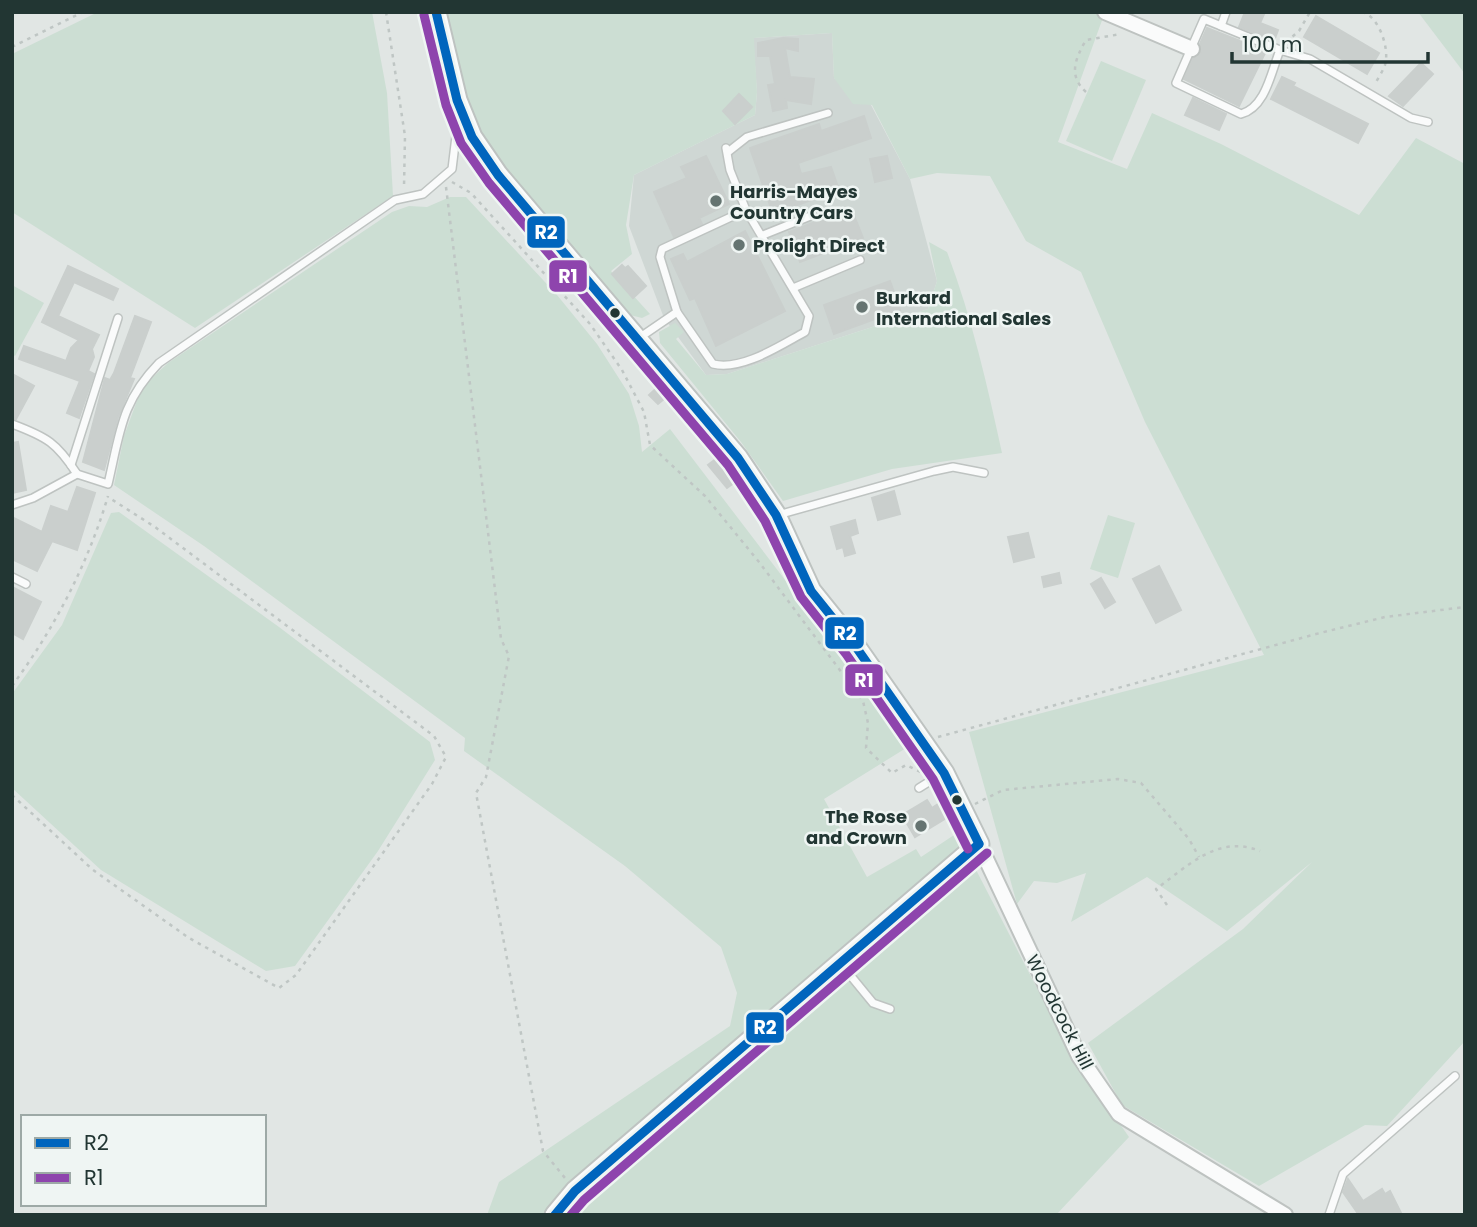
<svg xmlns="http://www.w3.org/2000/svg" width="1477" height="1227" viewBox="0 0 1477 1227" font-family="Poppins,sans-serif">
<rect width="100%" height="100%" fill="#e1e6e4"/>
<polygon fill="#cfd7d4" points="832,33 834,78 871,105 910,179 937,281 928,309 727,374 706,375 664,318 629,226 634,175 755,115 757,92 753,38"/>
<g fill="#ccded3">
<polygon points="98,12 372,12 387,93 393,196 195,328 12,212 12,54"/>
<polygon points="443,12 1105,12 1058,142 1127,169 1152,113 1221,144 1359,215 1416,138 1465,164 1465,1041 1387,1126 1365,1125 1259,1186 1122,1105 1088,1043 1243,929 1312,862 1227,931 1147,877 1071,922 1086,873 1057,883 1034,881 1017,904 969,732 1264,655 1145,422 1081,272 1026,241 990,176 937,173 910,179 872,105 853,104 834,78 832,33 754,38 757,92 755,115 634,175 626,225 632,254 611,271 650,314 642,318 630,315 496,162 465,105"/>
<polygon points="1418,12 1465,12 1465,74"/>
<polygon points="1101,61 1146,80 1112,161 1066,141"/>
<polygon points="450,197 466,197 557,295 597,344 629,394 639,426 642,452 670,429 911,745 824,799 867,877 916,849 921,857 957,833 1071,1054 1129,1137 1056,1215 487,1215 499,1182 730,1026 737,993 721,947 625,866 464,751 465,738 204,546 114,485 124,436 142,387 168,363 392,212 409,206 427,207"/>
<path d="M929 242 947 252C972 318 987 384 1002 453L892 469 783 501 741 442 660 343 659 332 675 323 684 332 676 339 706 375 727 374 928 309 937 281Z"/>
<polygon points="12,285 44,303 15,356 12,354"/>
<polygon points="119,512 279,627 430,742 435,760 378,851 295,966 266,971 101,870 12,788 12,694 62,625 111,513"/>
<polygon points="1108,515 1135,523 1118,578 1090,569"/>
</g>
<g fill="#cacfcd" stroke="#cacfcd" stroke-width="2">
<polygon points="1245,12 1265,12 1260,23 1278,30 1274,41 1239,27"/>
<polygon points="1316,16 1379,53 1367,74 1304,37"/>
<polygon points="1207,28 1266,51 1239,106 1184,79 1193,58 1201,53 1200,44"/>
<polygon points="783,38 798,39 798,51 785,48 790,77 814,79 811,104 786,100 787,108 773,111 768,85 775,84 770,56 758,56 758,43"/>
<polygon points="1421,63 1433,74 1403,106 1389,96"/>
<polygon points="1282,77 1295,83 1293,86 1368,124 1358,143 1271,99"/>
<polygon points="739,94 752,107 735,124 723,111"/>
<polygon points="1193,98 1226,114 1219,130 1185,115"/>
<polygon points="864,116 871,138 798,163 801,174 831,167 839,190 773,214 750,148 819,124 821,131"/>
<polygon points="706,156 729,204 699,218 702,224 674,237 654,192 687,178 681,167"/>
<polygon points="887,156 892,178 875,182 870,159"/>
<polygon points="851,208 863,238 800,262 789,232"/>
<polygon points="745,231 785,311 716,346 695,298 690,300 671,259 683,254 687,262"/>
<polygon points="622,265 625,268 628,266 646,286 633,298 612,274"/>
<polygon points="68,266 118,289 113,300 74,282 58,316 99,335 92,349 94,357 88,371 94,374 79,418 67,413 80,381 19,359 24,346 66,361 71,348 79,340 42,322"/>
<polygon points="890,281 900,310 834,334 824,305"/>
<polygon points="135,316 151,322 130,378 134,379 118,417 104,470 83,462 105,378 110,380 114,373"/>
<polygon points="12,374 34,386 16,419 12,418"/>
<polygon points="660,385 669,395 658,404 649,395"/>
<polygon points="18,442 26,490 12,493 12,443"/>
<polygon points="717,458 721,462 724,460 738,480 727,488 708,465"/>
<polygon points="77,487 95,493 77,550 52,541 37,571 12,559 12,517 42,532 51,506 68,512"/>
<polygon points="894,491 900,514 878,520 872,498"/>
<polygon points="855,520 858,533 850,536 855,553 845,556 843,547 837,549 831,527"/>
<polygon points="1028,533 1034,557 1014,562 1008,537"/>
<polygon points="1159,566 1181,610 1156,623 1133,579"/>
<polygon points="1059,573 1061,583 1044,587 1042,577"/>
<polygon points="1101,578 1115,602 1105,608 1091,584"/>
<polygon points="12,587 41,602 23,639 12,633"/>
<polygon points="927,800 932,808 944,800 951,815 915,837 902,815"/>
<polygon points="1348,1179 1363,1201 1382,1189 1385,1194 1390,1191 1402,1215 1359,1215 1343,1192"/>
</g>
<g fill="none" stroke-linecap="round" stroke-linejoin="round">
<g stroke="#bec3c1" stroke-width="10">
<g id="service">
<polyline points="1221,26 1226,12"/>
<path d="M1280 50C1271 72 1266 107 1241 114L1176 83 1204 19 1280 50 1310 59 1411 118 1428 122"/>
<polyline points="728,152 747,137 828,113"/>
<polyline points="763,235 813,215"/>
<polyline points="793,288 860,260"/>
<polyline points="677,312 660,257 662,249 746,210"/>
<path d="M639 338 677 312 713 364C742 371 779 346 805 332L809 316 746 210 730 170 726 148"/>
<path d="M12 424C47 437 57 443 77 474L108 484C120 433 121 402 159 363L395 200 423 194 452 169 457 128 466 124"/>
<polyline points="71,465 118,318"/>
<polyline points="12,505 33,498 77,474"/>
<polyline points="778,515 934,471 953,467 984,473"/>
<polyline points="12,577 26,584"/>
<polyline points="919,788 943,773"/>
<polyline points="841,964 873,1003 890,1009"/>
<polyline points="1329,1215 1343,1174 1455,1076"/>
</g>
</g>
<g stroke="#bec3c1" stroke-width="18">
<g id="minor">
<polyline points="1105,12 1192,49"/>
<polyline points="979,844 1079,1056 1119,1114 1285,1215"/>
</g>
</g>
<g stroke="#bec3c1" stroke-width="23">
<polyline id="tertiary" points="436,12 457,100 472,137 498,175 738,458 776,515 811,591 856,647 944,773 979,844 575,1191 555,1215"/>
</g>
<g stroke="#bfc6c4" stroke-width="2.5" stroke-dasharray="3.5 5" stroke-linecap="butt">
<polyline points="386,12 405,136 404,187"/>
<path d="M1362 12C1379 16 1390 49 1385 65 1383 71 1378 78 1375 84"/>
<polyline points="1286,42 1299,31 1310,12"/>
<polyline points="12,47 83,12"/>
<path d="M1086 92C1068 76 1075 59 1086 40L1121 34"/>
<polyline points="452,182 471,193 590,324 622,370 644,412 650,445 705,496 759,562 863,701 868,723 866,748 892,773 906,765 925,774"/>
<polyline points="446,187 501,639 509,656 486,777 476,793 543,1151 565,1178"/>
<path d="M12 686C54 629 88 564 108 496"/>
<polyline points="938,737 1316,634 1385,617 1465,607"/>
<polyline points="12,795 93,870 189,938 279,988 296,975 432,784 446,757 434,736 155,527 108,497"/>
<polyline points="975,804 1003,790 1118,779 1141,783 1189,839 1199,857"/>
<path d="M1167 905 1156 889C1188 866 1218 834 1260 851"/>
</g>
<use href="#service" stroke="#fafbfb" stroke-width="7"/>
<use href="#minor" stroke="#fafbfb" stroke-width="14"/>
<use href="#tertiary" stroke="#fafbfb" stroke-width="19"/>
<g stroke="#eff5f3" stroke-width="14">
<g id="bus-1">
<polyline points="436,12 457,100 472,137 498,175 738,458 776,515 811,591 856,647 944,773 979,844"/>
<polyline points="555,1215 575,1191 979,844"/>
</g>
</g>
<g stroke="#eff5f3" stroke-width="14">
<g id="bus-2">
<polyline points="424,15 446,105 461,143 489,183 728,465 765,521 801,597 846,654 933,779 968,849"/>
<polyline points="571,1215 584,1200 987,853"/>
</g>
</g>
<use href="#bus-1" stroke="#0065bd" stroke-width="9"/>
<use href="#bus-2" stroke="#8e44ad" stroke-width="9"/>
</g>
<g fill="#657471" stroke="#eff5f3" stroke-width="2.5">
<circle cx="716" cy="201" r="7"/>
<circle cx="739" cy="245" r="7"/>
<circle cx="862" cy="307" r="7"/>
<circle cx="921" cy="826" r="7"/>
</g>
<g fill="#223633" stroke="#eff5f3" stroke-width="2.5">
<circle cx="615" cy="313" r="6"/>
<circle cx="957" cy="800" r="6"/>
</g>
<g text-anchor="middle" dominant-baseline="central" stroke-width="5" stroke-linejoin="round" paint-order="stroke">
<g font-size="18" font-weight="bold" fill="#223633" stroke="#eff5f3" text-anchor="start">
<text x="730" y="191">Harris-Mayes<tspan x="730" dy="21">Country Cars</tspan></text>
<text x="753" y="245">Prolight Direct</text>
<text x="876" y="297">Burkard<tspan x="876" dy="21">International Sales</tspan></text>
<text x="907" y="816" text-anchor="end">The Rose<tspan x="907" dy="21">and Crown</tspan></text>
</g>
<g font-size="18" fill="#223633" stroke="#eff5f3">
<text transform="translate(1060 1012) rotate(63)">Woodcock Hill</text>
</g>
</g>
<g stroke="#eff5f3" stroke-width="2.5">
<rect x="526" y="215" width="40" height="34" rx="7" fill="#0065bd"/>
<rect x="548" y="259" width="40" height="34" rx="7" fill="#8e44ad"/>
<rect x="824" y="616" width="41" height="34" rx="7" fill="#0065bd"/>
<rect x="844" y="663" width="40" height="34" rx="7" fill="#8e44ad"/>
<rect x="745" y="1011" width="40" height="33" rx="7" fill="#0065bd"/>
</g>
<g font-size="19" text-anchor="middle" font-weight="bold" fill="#fff">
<text x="546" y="239">R2</text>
<text x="568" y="283">R1</text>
<text x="845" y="640">R2</text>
<text x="864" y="687">R1</text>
<text x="765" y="1034">R2</text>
</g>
<rect width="1477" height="1227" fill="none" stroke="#223633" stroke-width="28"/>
<rect x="21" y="1115" width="245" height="91" fill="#eff5f3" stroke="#9da9a6" stroke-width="2"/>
<rect x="35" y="1138" width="35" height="10" fill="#0065bd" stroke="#9da9a6" stroke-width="2"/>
<text x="84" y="1150" font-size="21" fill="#223633">R2</text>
<rect x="35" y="1173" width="35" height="10" fill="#8e44ad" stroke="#9da9a6" stroke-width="2"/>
<text x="84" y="1185" font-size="21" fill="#223633">R1</text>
<path d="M1232 52v10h196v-10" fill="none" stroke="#223633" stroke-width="3.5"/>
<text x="1242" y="52" font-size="21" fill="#223633" stroke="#eff5f3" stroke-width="5" paint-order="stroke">100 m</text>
</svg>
